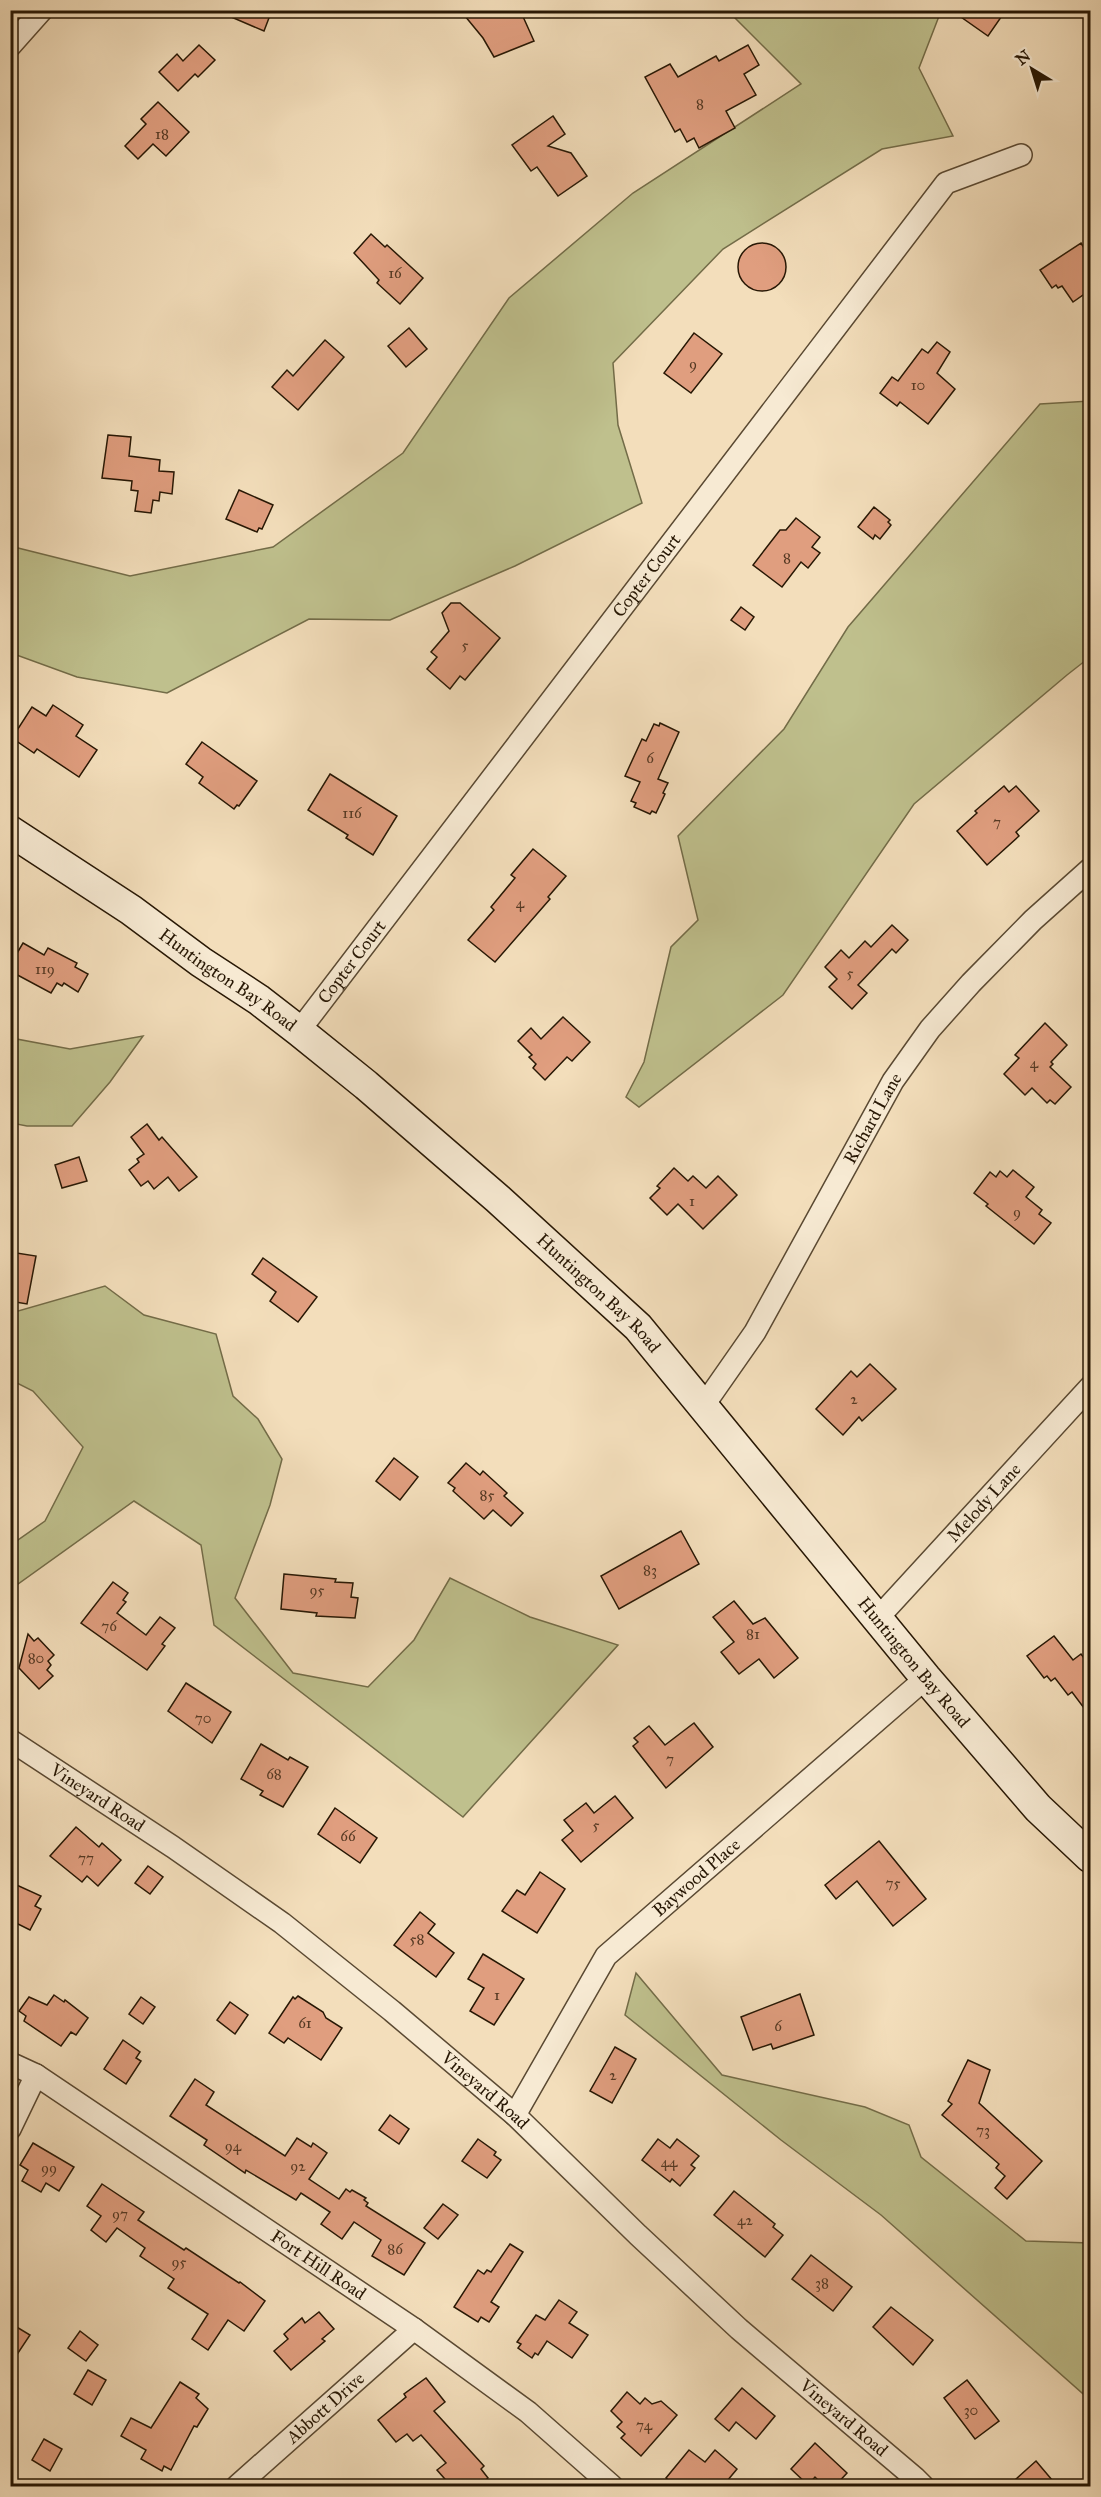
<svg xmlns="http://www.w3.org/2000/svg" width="1101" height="2497" viewBox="0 0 1101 2497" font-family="'IM FELL Great Primer',serif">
<rect width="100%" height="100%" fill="#f3debb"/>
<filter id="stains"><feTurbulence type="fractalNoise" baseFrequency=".00333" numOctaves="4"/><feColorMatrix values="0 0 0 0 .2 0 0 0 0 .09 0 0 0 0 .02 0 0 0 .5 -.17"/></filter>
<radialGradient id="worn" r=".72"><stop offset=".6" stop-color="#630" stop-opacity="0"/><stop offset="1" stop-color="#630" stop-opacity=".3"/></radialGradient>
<g fill="#bfc08d" stroke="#736c48" stroke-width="1.5">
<polygon points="728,11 941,11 919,68 953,136 882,149 723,249 613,363 618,425 642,503 515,566 390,620 309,619 167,693 77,677 11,653 10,546 130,576 273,547 403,453 509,298 633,193 801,84"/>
<polygon points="1090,401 1090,657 1067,675 914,804 783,995 639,1107 626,1097 644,1062 671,947 698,920 678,836 784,729 848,627 1040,404"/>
<polygon points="143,1036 110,1082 72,1126 27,1126 11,1123 11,1038 70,1049"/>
<polygon points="105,1286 144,1315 216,1334 233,1396 258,1419 282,1459 270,1505 235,1598 293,1673 368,1687 414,1640 450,1578 530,1617 618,1645 463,1817 214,1625 201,1545 134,1501 11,1589 11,1545 45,1521 83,1447 33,1391 11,1380 11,1313"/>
<polygon points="636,1973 722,2075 865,2107 909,2125 921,2157 1026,2241 1090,2243 1090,2400 881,2215 781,2140 625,2015"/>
</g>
<g fill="#e09e7f" stroke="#271704" stroke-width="1.5">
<polygon points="215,10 272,10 264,31"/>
<polygon points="460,10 520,10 534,41 494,57 483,38"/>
<polygon points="951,10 1006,10 988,36"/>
<polygon points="199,45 215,60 198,77 195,74 178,91 159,72 177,54 183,61"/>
<polygon points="748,45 759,65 744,74 756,95 726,111 735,128 699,148 694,138 687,142 680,129 675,132 645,77 670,64 678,77 716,56 719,61"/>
<polygon points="158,102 189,132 166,156 153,144 138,159 125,146 146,124 141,119"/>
<polygon points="553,116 565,134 548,146 571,153 587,176 558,196 537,167 531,171 512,145"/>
<polygon points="371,234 385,247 387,245 423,278 400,304 377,283 379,280 354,253"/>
<polygon points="1081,243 1084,248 1090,243 1090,290 1073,302 1062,286 1058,288 1056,285 1052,288 1040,270"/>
<circle cx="762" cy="267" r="24"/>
<polygon points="409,328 427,349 406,367 388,346"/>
<polygon points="694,333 722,354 691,393 664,373"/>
<polygon points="325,340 344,357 298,410 272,387 287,370 293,376"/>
<polygon points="937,342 950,352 937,373 955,389 928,424 900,402 897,406 880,393 892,377 898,381 922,349 928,353"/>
<polygon points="108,435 131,437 129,456 160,460 159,471 174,472 172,494 160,492 159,501 153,500 151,513 135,511 138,491 131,490 132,481 102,478"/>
<polygon points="239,490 273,505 262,529 259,528 257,532 226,519"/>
<polygon points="874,507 890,520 888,522 891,525 880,539 875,535 873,539 858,527"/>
<polygon points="796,518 820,537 812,547 820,553 808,568 801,562 782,587 753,565 780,530 786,530"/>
<polygon points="451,603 460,603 500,638 465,680 460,676 450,689 427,669 437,657 431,652 449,631 442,613"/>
<polygon points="741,607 754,617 745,630 731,620"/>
<polygon points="53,705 83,725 76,736 97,750 79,777 37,749 34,753 12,738 32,707 46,716"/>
<polygon points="660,723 679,732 658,779 668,783 663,793 665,794 656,813 652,811 650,814 634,807 636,803 631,801 640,782 625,776 642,739 646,741 654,724 659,726"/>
<polygon points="202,742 257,781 239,806 237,805 234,809 199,783 203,777 186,764"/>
<polygon points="330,774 397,816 373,855 346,838 348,835 308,810"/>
<polygon points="1004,786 1009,792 1016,786 1039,811 1016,832 1019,836 987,865 957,831 977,813 975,811"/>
<polygon points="533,849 566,876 548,897 550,899 495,962 468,940 494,910 491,907 515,878 511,875"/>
<polygon points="892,925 908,940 896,953 892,949 858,985 867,993 852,1009 829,987 837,979 825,967 841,950 849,958 865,941 871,947"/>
<polygon points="23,943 44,955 48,948 77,963 75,967 88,974 78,992 64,983 62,986 57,983 51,993 10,971 10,965"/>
<polygon points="563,1017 590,1042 572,1061 567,1057 545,1080 533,1068 536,1064 529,1057 532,1055 518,1041 531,1028 541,1039"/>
<polygon points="1045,1023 1067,1045 1051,1062 1053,1064 1050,1067 1071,1087 1055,1104 1050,1100 1047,1103 1032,1088 1025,1095 1004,1074 1019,1058 1015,1055"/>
<polygon points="147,1124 159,1140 162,1137 197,1177 179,1191 168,1177 154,1189 148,1181 141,1186 129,1170 139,1162 137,1159 144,1154 131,1137"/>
<polygon points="79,1157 87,1181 62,1188 55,1165"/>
<polygon points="674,1168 688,1181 693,1176 706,1188 718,1176 737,1195 703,1229 678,1204 667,1215 650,1198 660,1188 657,1186"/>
<polygon points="1013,1170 1034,1187 1026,1197 1042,1210 1039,1214 1051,1223 1034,1244 986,1206 988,1204 974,1193 990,1172 996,1177 1000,1171 1007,1177"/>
<polygon points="10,1252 36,1256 27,1304 10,1301"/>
<polygon points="263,1258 317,1297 298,1322 270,1301 276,1292 252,1274"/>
<polygon points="870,1364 896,1389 862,1421 859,1417 843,1435 816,1409 851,1371 857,1377"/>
<polygon points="394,1458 418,1477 400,1500 376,1481"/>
<polygon points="466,1463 480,1475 483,1471 507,1493 504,1496 523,1513 511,1526 493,1510 484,1519 453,1491 455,1488 448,1483"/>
<polygon points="681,1531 699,1564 619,1609 601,1576"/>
<polygon points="284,1574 336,1579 335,1582 353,1583 351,1597 358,1598 355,1618 316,1616 317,1613 281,1609"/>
<polygon points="113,1582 128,1593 123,1600 126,1602 117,1613 146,1635 160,1617 175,1628 162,1644 165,1646 147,1670 81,1623"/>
<polygon points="734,1601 753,1624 765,1618 798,1658 774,1678 759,1659 739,1674 721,1652 734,1642 713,1617"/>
<polygon points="28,1634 34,1641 38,1638 54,1655 48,1661 51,1665 47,1670 53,1676 39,1689 19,1668"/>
<polygon points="1054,1636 1073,1660 1081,1654 1090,1666 1090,1716 1072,1692 1068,1695 1055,1678 1051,1681 1047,1676 1044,1678 1027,1656"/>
<polygon points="186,1683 231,1712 212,1743 168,1711"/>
<polygon points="694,1723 713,1747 666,1788 633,1746 638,1742 634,1738 649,1726 665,1745"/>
<polygon points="261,1744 288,1760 290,1757 308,1767 283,1807 260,1795 263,1791 241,1779"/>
<polygon points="615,1796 633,1818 581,1862 562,1840 573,1831 564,1820 586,1803 594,1813"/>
<polygon points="335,1808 377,1838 360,1863 318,1834"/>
<polygon points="76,1827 99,1847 102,1843 121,1860 98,1886 87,1876 82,1882 50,1856"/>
<polygon points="879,1841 926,1899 893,1926 857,1881 836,1899 825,1885"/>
<polygon points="148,1866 163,1877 150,1894 135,1883"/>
<polygon points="540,1872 565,1889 537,1933 502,1911 517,1890 525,1895"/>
<polygon points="10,1882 41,1896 35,1906 41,1909 30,1930 10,1920"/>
<polygon points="420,1912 435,1924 428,1933 454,1953 436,1977 394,1945"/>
<polygon points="483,1954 524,1979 494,2025 470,2011 484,1988 468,1979"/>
<polygon points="800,1994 814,2035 773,2049 771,2044 753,2050 741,2017"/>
<polygon points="54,1995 64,2002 65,2000 88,2018 76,2035 71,2032 61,2046 24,2021 26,2016 19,2011 29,1997 47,2005"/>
<polygon points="298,1996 323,2012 326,2018 342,2028 321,2060 288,2038 284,2043 269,2033 293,1997 295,1999"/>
<polygon points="141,1997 155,2007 143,2024 129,2014"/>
<polygon points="230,2002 248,2015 235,2034 217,2020"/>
<polygon points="123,2040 140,2052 136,2058 141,2061 126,2084 104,2069"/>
<polygon points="615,2047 636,2059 612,2103 590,2091"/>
<polygon points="968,2060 990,2070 979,2103 1042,2161 1007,2199 995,2188 1005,2176 996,2168 999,2164 942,2115 952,2104 948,2101"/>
<polygon points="195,2079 214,2092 206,2105 285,2156 297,2138 311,2147 313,2143 327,2153 309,2179 339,2199 346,2189 350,2192 352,2190 366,2198 364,2200 368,2203 366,2206 425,2243 404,2275 372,2256 381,2240 354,2222 342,2239 321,2224 330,2212 301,2193 296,2200 246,2170 245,2173 204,2145 207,2140 170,2116"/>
<polygon points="390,2115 409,2129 399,2144 379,2130"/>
<polygon points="478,2139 496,2152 494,2155 501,2160 487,2178 462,2161"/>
<polygon points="658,2139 670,2148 677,2139 699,2156 691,2165 695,2168 680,2186 672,2179 670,2182 642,2160"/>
<polygon points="33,2143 74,2167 59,2191 46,2183 41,2192 22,2181 28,2170 20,2165"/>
<polygon points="102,2184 144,2212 138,2220 184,2250 186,2248 239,2283 240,2282 265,2301 244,2331 228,2320 208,2350 192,2339 208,2314 168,2288 174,2279 140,2256 145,2248 117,2228 106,2242 91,2230 101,2216 87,2206"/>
<polygon points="734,2191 775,2224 773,2227 783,2235 765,2257 714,2215"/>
<polygon points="443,2204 458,2215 438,2239 424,2228"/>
<polygon points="510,2244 523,2252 491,2302 499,2307 489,2322 481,2317 478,2322 454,2307 478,2270 484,2274 487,2270 491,2272"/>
<polygon points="811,2255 852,2287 833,2311 792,2279"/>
<polygon points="559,2300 577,2312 569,2323 588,2335 572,2358 547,2341 538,2355 535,2353 532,2358 518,2348 521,2344 517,2342 536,2315 545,2320"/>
<polygon points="891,2307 933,2340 913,2365 873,2327"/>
<polygon points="319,2312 334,2329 322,2339 325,2341 291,2370 274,2351 288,2339 284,2334 302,2318 305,2323"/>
<polygon points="10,2323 30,2335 10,2365"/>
<polygon points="80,2331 98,2345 86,2361 68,2348"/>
<polygon points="88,2370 106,2380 92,2405 74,2394"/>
<polygon points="426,2378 445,2402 434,2411 484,2466 481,2469 488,2478 478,2487 452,2487 437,2470 446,2463 421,2435 413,2441 407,2434 396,2442 378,2420 406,2397 404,2394"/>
<polygon points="967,2380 999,2421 975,2439 944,2398"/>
<polygon points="180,2382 199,2394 196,2398 208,2409 197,2427 194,2426 171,2470 164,2466 162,2471 141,2459 146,2450 121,2436 131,2418 151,2428"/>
<polygon points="742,2388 775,2416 756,2439 736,2422 729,2431 715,2419"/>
<polygon points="627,2392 640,2404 645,2398 652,2404 661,2401 677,2415 641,2456 621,2438 625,2434 617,2427 622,2422 611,2411"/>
<polygon points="44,2439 62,2449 50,2471 32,2460"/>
<polygon points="815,2443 847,2473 834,2487 825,2487 815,2477 808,2485 791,2469"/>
<polygon points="689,2450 705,2462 715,2450 737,2469 722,2487 676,2487 666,2478"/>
<polygon points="1036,2461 1058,2487 1007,2487"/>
</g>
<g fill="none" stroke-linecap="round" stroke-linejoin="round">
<g stroke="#5a4932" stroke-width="24">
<g id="street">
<polyline points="10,46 42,10"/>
<path id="s1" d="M299 1031 946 183 1021 155"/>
<path id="s2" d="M704 1405 755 1332 893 1081 930 1029 971 983 1033 920 1090 869"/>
<path id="s3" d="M877 1619 1090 1387"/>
<path id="s4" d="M10 1740 173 1847 282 1923 392 2011 515 2115 638 2235 739 2329 915 2478 923 2486"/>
<path id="s5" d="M10 2063 36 2075 414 2329 528 2412 612 2486"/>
<path id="s6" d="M515 2115 606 1956 926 1678"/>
<polyline points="10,2129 36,2075"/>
<path id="s7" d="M237 2486 414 2329"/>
</g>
</g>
<g stroke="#271704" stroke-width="33">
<g id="secondary">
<path id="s8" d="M10 831 131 910 201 962 259 1000 299 1031 366 1085 498 1199 638 1327 926 1678 1038 1808 1090 1857"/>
</g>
</g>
<use href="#street" stroke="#f7ead3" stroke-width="21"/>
<use href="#secondary" stroke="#f7ead3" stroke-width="30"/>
</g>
<g text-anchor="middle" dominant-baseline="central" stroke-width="5" stroke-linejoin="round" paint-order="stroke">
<g font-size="15" fill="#553923">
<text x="700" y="104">8</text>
<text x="162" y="134">18</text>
<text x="395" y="273">16</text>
<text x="693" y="364">9</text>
<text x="918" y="385">10</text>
<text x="787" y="558">8</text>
<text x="465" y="645">5</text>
<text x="650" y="758">6</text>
<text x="352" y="813">116</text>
<text x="997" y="822">7</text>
<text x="520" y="903">4</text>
<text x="45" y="969">119</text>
<text x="850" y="973">5</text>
<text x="1034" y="1063">4</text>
<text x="692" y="1201">1</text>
<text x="1017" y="1212">9</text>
<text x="854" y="1399">2</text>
<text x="487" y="1495">85</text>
<text x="650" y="1570">83</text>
<text x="317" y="1590">95</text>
<text x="109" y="1626">76</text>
<text x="753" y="1634">81</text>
<text x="36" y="1658">80</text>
<text x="203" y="1718">70</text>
<text x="670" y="1759">7</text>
<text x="274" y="1774">68</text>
<text x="596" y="1825">5</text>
<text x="348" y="1836">66</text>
<text x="86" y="1858">77</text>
<text x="893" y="1883">75</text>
<text x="417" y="1939">58</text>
<text x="497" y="1995">1</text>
<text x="305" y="2023">61</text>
<text x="778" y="2026">6</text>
<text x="613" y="2075">2</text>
<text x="983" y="2130">73</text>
<text x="233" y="2146">94</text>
<text x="669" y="2162">44</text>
<text x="298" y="2166">92</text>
<text x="49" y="2168">99</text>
<text x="120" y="2214">97</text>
<text x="745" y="2220">42</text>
<text x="395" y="2249">86</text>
<text x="179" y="2262">95</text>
<text x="822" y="2283">38</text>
<text x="971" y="2410">30</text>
<text x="644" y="2425">74</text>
</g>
<g font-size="18" fill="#271704" stroke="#f7ead3">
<text stroke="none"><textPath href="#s1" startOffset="573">Copter Court</textPath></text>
<text stroke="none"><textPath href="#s1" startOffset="87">Copter Court</textPath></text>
<text stroke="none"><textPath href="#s8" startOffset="264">Huntington Bay Road</textPath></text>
<text stroke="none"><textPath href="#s2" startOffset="333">Richard Lane</textPath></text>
<text stroke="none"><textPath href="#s8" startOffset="750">Huntington Bay Road</textPath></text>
<text stroke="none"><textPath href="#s3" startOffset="158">Melody Lane</textPath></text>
<text stroke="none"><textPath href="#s8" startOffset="1236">Huntington Bay Road</textPath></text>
<text stroke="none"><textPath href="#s4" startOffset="105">Vineyard Road</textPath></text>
<text stroke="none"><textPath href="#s6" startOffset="303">Baywood Place</textPath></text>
<text stroke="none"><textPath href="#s4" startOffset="591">Vineyard Road</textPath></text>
<text stroke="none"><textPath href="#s5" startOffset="369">Fort Hill Road</textPath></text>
<text stroke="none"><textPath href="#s7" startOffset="118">Abbott Drive</textPath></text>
<text stroke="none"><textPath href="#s4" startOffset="1077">Vineyard Road</textPath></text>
</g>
</g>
<rect width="1101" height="2497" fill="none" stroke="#f3debb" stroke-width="36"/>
<rect x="12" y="12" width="1077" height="2473" fill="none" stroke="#271704" stroke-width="3"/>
<rect x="18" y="18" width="1065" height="2461" fill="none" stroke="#271704" stroke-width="1.5"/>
<g transform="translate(1032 69) rotate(322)" stroke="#f7ead3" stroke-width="4.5" paint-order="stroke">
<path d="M0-4.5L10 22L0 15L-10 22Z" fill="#271704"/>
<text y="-9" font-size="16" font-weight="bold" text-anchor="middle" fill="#271704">N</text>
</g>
<rect width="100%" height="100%" filter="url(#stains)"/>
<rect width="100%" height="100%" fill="url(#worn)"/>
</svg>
